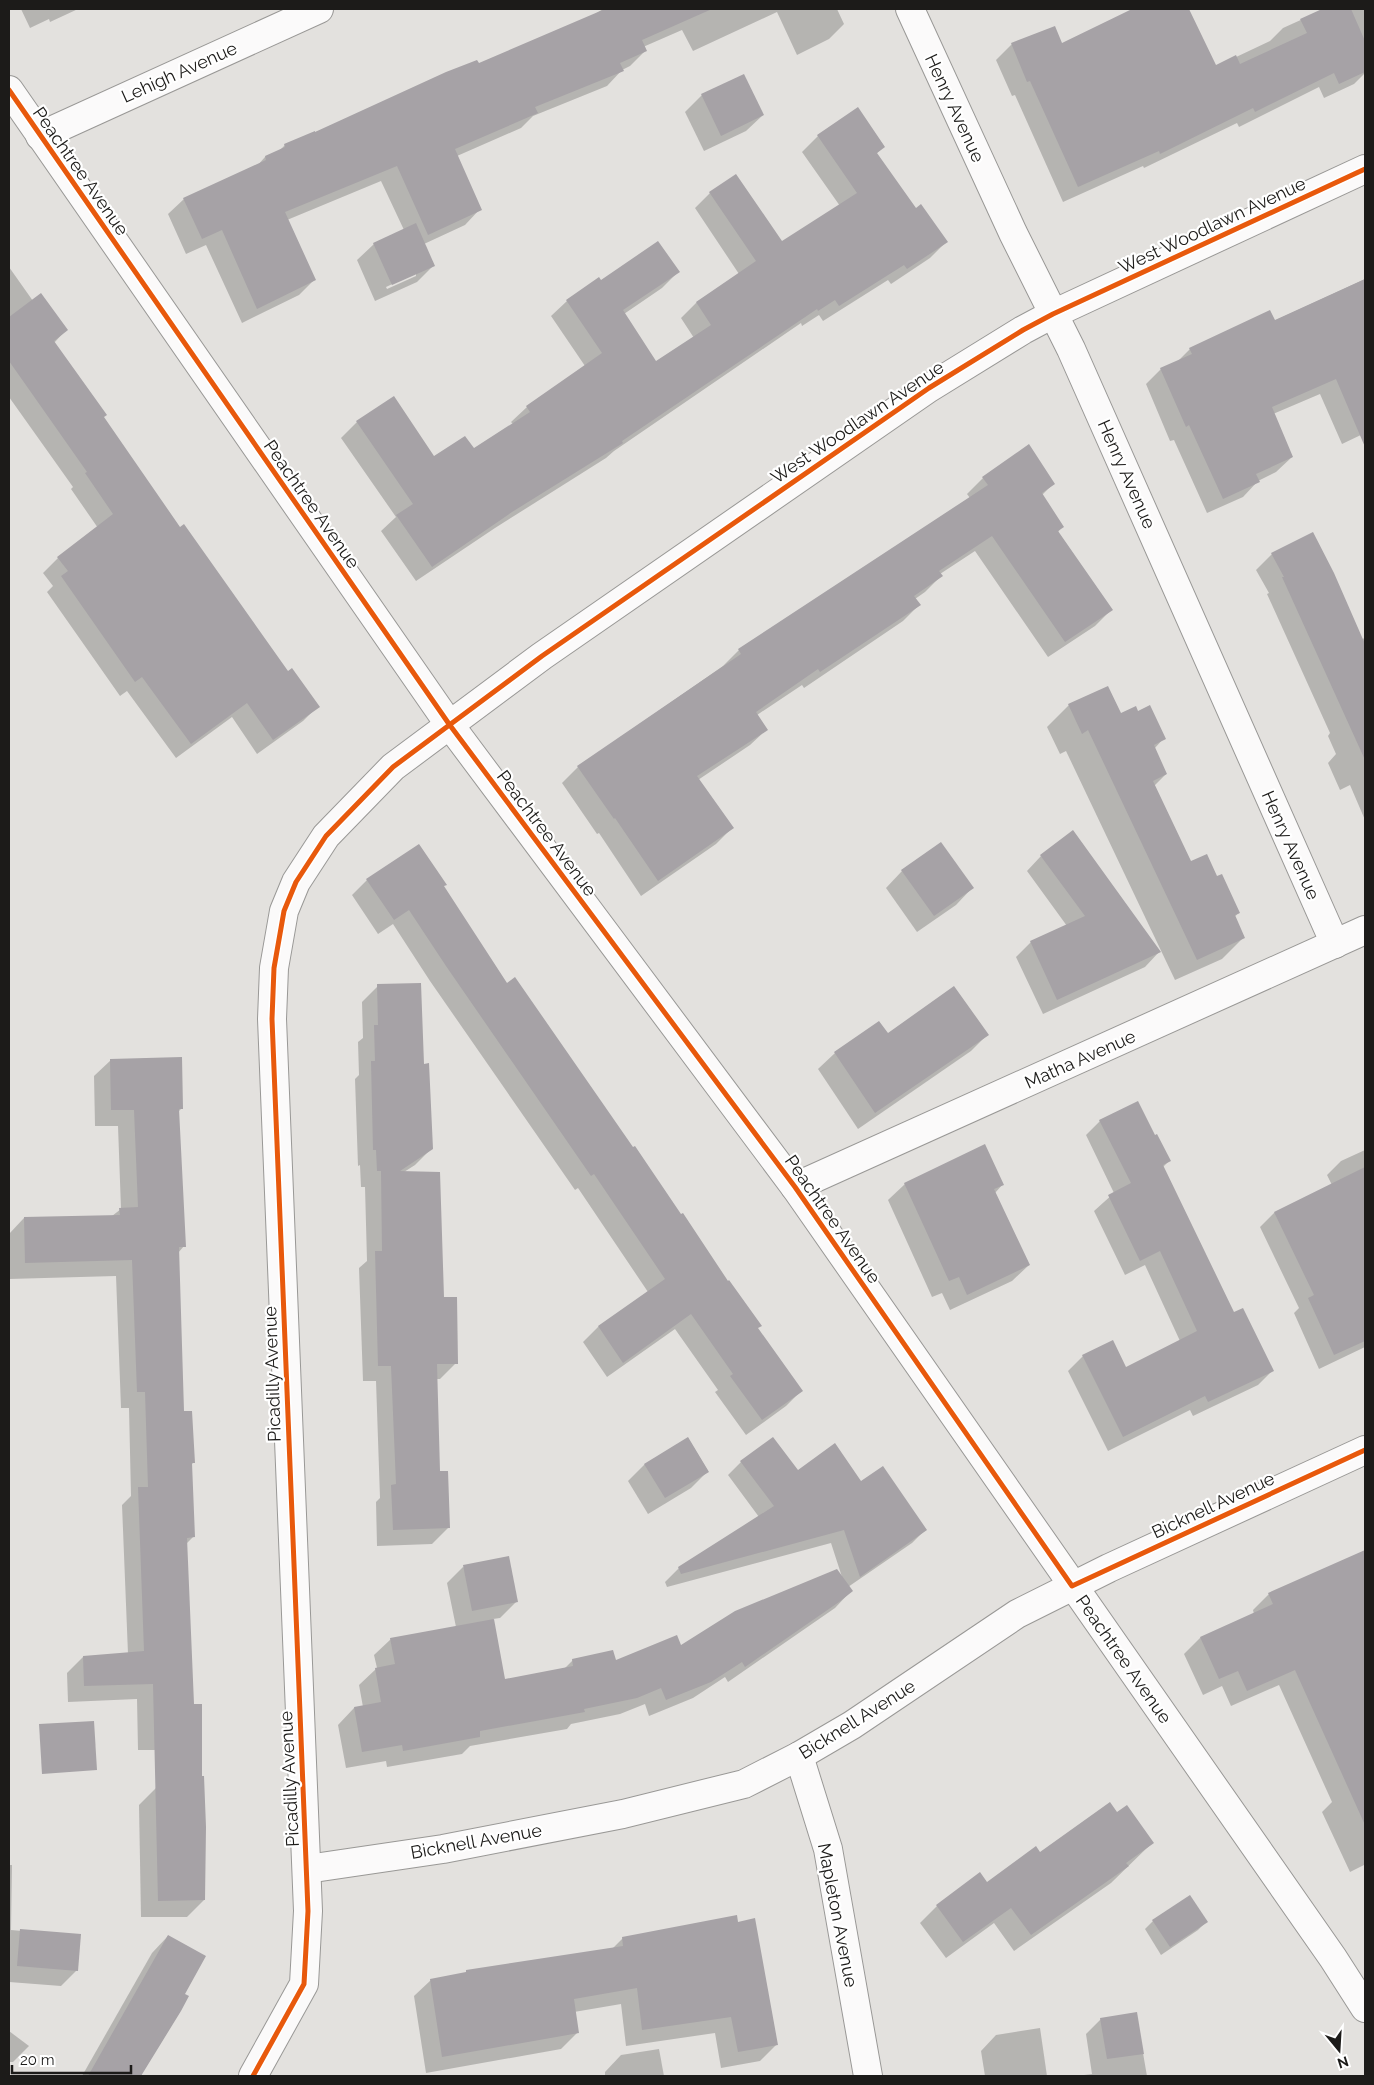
<svg xmlns="http://www.w3.org/2000/svg" width="1374" height="2085" viewBox="0 0 1374 2085" font-family="Raleway,sans-serif">
<rect width="100%" height="100%" fill="#e3e1de"/>
<g fill="#0003" fill-rule="evenodd">
<polygon points="21,9 78,9 50,22 49,19 30,28"/>
<path d="M603 9H837L844 24 829 39 797 55 777 12 693 51 682 30 643 47 645 51 630 66 622 70 607 86 533 116 521 128 457 156 480 209 465 225 424 244 434 265 417 282 375 301 357 260 374 244 404 230 381 181 287 220 314 280 299 295 242 323 206 245 186 254 168 214 184 199 257 166 265 157 279 151 285 145 478 65 592 16ZM416 273V276L387 289 386 287Z"/>
<polygon points="1161,9 1188,9 1215,67 1270,41 1283,28 1325,9 1365,9 1365,73 1354,84 1324,98 1319,87 1239,127 1237,123 1144,168 1143,166 1063,202 1015,95 1012,96 996,60 1012,44 1061,44 1115,31"/>
<polygon points="702,95 763,115 746,131 704,151 685,112"/>
<polygon points="857,109 884,146 876,154 916,209 946,242 930,258 891,284 888,280 823,321 819,315 802,326 801,323 614,451 606,458 495,528 416,581 381,531 396,517 341,438 357,422 393,398 434,458 473,450 513,424 511,422 527,407 585,366 551,316 567,301 601,281 678,272 662,288 624,314 655,363 694,338 681,318 696,303 739,274 695,208 710,193 782,243 840,206 802,152 818,136"/>
<polygon points="9,267 33,301 66,330 54,343 102,417 180,528 288,673 318,706 303,721 257,754 232,717 176,758 127,691 120,696 47,592 53,586 43,573 58,558 98,528 71,489 73,487 9,397"/>
<polygon points="1365,279 1365,433 1342,444 1320,394 1273,414 1292,457 1276,472 1258,481 1243,497 1207,513 1174,440 1170,441 1146,384 1161,369 1177,362 1190,349 1274,321"/>
<polygon points="983,478 1053,484 1042,495 1062,527 1058,532 1111,610 1095,626 1048,657 975,551 940,574 941,576 925,592 915,599 919,605 903,621 804,688 802,685 757,715 766,730 750,745 698,780 732,828 716,844 641,896 599,833 597,834 562,783 578,767 723,666 739,650 970,498 967,494"/>
<polygon points="1272,554 1362,639 1365,638 1365,820 1350,785 1340,790 1328,763 1336,754 1328,736 1330,733 1267,594 1269,593 1256,570"/>
<polygon points="1069,705 1120,715 1138,712 1164,738 1154,749 1166,774 1154,786 1190,863 1216,878 1239,913 1234,917 1244,937 1222,959 1175,980 1066,751 1060,754 1047,727"/>
<polygon points="1041,856 1159,952 1145,967 1043,1014 1016,957 1031,942 1067,926 1027,871"/>
<polygon points="902,871 972,888 956,905 917,932 886,888"/>
<polygon points="367,880 443,887 507,984 801,1391 786,1406 746,1435 715,1392 718,1390 675,1329 607,1377 583,1342 598,1327 648,1292 578,1188 575,1190 430,981 393,924 378,934 352,895"/>
<polygon points="378,986 422,1065 431,1149 415,1165 404,1172 443,1298 456,1363 440,1379 436,1379 439,1473 448,1528 432,1544 377,1546 376,1502 380,1498 376,1381 363,1381 359,1268 367,1261 365,1187 361,1187 360,1165 358,1166 355,1079 359,1075 358,1042 363,1038 362,1002"/>
<polygon points="887,1035 987,1035 971,1051 858,1129 818,1069 835,1053"/>
<polygon points="111,1060 182,1108 178,1112 184,1246 178,1253 182,1413 193,1463 191,1465 193,1537 186,1544 184,1750 138,1750 137,1699 68,1702 67,1673 83,1657 128,1654 122,1505 131,1496 129,1408 121,1408 116,1276 9,1279 9,1234 24,1218 112,1216 121,1209 118,1126 95,1126 94,1076"/>
<polygon points="1100,1121 1154,1136 1169,1161 1163,1167 1234,1314 1273,1370 1258,1385 1193,1416 1190,1410 1108,1451 1068,1371 1083,1356 1126,1368 1180,1341 1145,1265 1125,1275 1094,1211 1114,1193 1086,1135"/>
<polygon points="1365,1150 1365,1347 1319,1369 1294,1313 1299,1308 1260,1227 1274,1213 1332,1185 1327,1175 1341,1161"/>
<polygon points="905,1184 1003,1184 995,1193 1029,1265 1012,1281 950,1310 942,1293 932,1297 888,1200"/>
<polygon points="688,1438 708,1471 691,1488 648,1514 628,1481 644,1465"/>
<polygon points="741,1462 861,1482 925,1530 912,1543 848,1587 851,1591 835,1608 728,1682 725,1677 693,1698 649,1716 645,1704 620,1714 571,1724 567,1729 470,1746 462,1754 387,1767 386,1761 346,1768 338,1725 354,1708 363,1707 359,1685 377,1668 374,1655 391,1639 456,1627 447,1583 463,1567 517,1601 500,1618 493,1619 504,1680 564,1669 573,1660 615,1661 681,1647 842,1577 831,1543 667,1587 665,1582 679,1568 759,1517 728,1475"/>
<polygon points="1365,1552 1365,1653 1336,1667 1360,1720 1365,1718 1365,1868 1364,1865 1350,1872 1322,1812 1332,1802 1279,1685 1231,1706 1222,1686 1203,1695 1184,1654 1200,1638 1254,1614 1253,1610 1269,1594"/>
<polygon points="156,1788 204,1900 187,1917 141,1917 139,1805"/>
<polygon points="1117,1814 1152,1843 1111,1883 1014,1951 994,1923 946,1958 920,1923 937,1906 980,1874 987,1883"/>
<polygon points="9,1865 12,1865 11,1930 80,1936 77,1970 61,1986 9,1982"/>
<polygon points="1189,1897 1206,1922 1198,1930 1161,1955 1145,1929 1153,1921"/>
<polygon points="737,1923 777,2044 760,2061 721,2068 715,2033 626,2046 621,2004 574,2012 577,2033 561,2049 426,2073 414,1996 431,1980 612,1949 623,1938"/>
<polygon points="168,1936 183,1994 180,2011 140,2076 82,2076 152,1953"/>
<polygon points="1136,2013 1147,2076 1076,2076 1092,2074 1086,2034 1101,2019"/>
<polygon points="1040,2028 1047,2076 985,2076 981,2051 996,2035"/>
<polygon points="9,2031 29,2046 13,2062 9,2062"/>
<polygon points="659,2049 664,2076 605,2076 605,2072 621,2055"/>
</g>
<g fill="#a6a2a6">
<polygon points="605,9 712,9 642,40 647,51 620,63 624,71 535,107 538,113 455,149 482,210 428,235 397,166 285,212 316,280 257,309 222,230 202,239 183,198 266,160 265,156 285,147 284,144 315,131 315,132 446,72 477,60 479,63"/>
<polygon points="1132,9 1189,9 1216,65 1236,55 1240,64 1307,33 1300,19 1322,9 1351,9 1365,41 1365,72 1339,84 1334,73 1255,112 1253,108 1160,154 1159,151 1078,187 1030,81 1027,82 1011,43 1055,26 1062,43"/>
<polygon points="744,74 764,115 721,136 701,94"/>
<polygon points="858,107 885,147 877,153 916,208 921,204 948,242 907,269 904,265 839,306 835,300 818,311 817,309 622,441 623,443 512,512 432,567 396,515 413,504 356,421 394,396 434,456 465,436 474,448 530,412 526,406 602,353 566,300 599,277 601,280 658,241 680,272 623,310 656,361 711,325 696,302 756,261 709,192 736,174 782,241 857,193 817,135"/>
<polygon points="416,223 435,266 392,285 373,243"/>
<polygon points="1365,279 1365,447 1336,379 1272,407 1293,457 1256,474 1260,482 1223,499 1189,425 1186,427 1160,368 1192,354 1189,348 1270,310 1275,320"/>
<polygon points="41,293 68,330 54,341 107,415 104,417 180,527 184,524 288,671 292,668 320,707 273,740 247,703 191,744 142,677 135,682 61,576 68,571 57,557 113,514 85,473 87,472 9,361 9,317"/>
<polygon points="1029,444 1055,484 1042,493 1064,527 1058,531 1113,610 1065,642 992,536 939,571 943,576 914,596 921,605 820,672 818,669 756,712 768,730 697,776 734,828 658,881 615,818 614,819 577,766 741,654 738,649 988,485 982,477"/>
<polygon points="1313,532 1334,573 1365,644 1365,760 1282,577 1284,577 1271,553"/>
<polygon points="1108,686 1121,713 1136,706 1138,711 1150,705 1166,739 1154,745 1167,774 1153,781 1191,861 1207,854 1217,876 1222,874 1240,913 1235,915 1245,938 1197,960 1088,730 1082,734 1068,704"/>
<polygon points="1073,830 1161,952 1057,1000 1030,941 1085,916 1040,855"/>
<polygon points="941,842 974,888 934,916 901,870"/>
<polygon points="419,844 447,885 444,886 507,983 515,977 633,1147 635,1146 681,1214 683,1213 728,1281 729,1280 762,1326 758,1328 803,1391 762,1420 730,1376 733,1374 691,1314 623,1363 598,1326 665,1279 594,1174 591,1176 446,966 409,910 394,920 366,879"/>
<polygon points="421,983 424,1064 429,1063 433,1149 400,1171 440,1172 444,1297 457,1297 458,1364 437,1364 440,1471 448,1471 450,1528 393,1530 391,1485 396,1484 391,1366 378,1366 375,1251 382,1251 381,1171 377,1171 376,1150 373,1150 371,1061 375,1061 374,1025 378,1025 377,984"/>
<polygon points="954,986 989,1035 875,1113 834,1052 879,1021 888,1033"/>
<polygon points="182,1057 183,1109 179,1109 186,1247 179,1247 184,1411 192,1411 195,1463 192,1463 195,1537 187,1538 194,1704 202,1704 202,1776 204,1776 206,1827 205,1900 158,1901 153,1684 84,1686 83,1656 144,1651 138,1487 148,1487 145,1392 137,1392 132,1260 25,1263 24,1217 120,1215 119,1208 138,1207 134,1110 111,1110 110,1059"/>
<polygon points="1138,1101 1155,1135 1157,1134 1171,1161 1163,1165 1234,1312 1243,1308 1274,1371 1208,1402 1205,1396 1123,1437 1082,1355 1113,1340 1126,1367 1197,1331 1160,1251 1140,1261 1108,1195 1131,1183 1099,1120"/>
<polygon points="985,1144 1004,1185 994,1189 1030,1265 967,1295 959,1277 949,1281 904,1183"/>
<polygon points="1365,1167 1365,1341 1334,1355 1308,1298 1314,1295 1274,1212"/>
<polygon points="688,1437 709,1472 665,1498 644,1464"/>
<polygon points="773,1437 798,1470 835,1443 861,1481 883,1466 927,1530 860,1577 844,1530 681,1574 678,1567 774,1506 740,1461"/>
<polygon points="1365,1550 1365,1825 1295,1670 1247,1691 1238,1671 1219,1679 1200,1637 1273,1604 1268,1593"/>
<polygon points="509,1556 518,1602 472,1611 463,1565"/>
<polygon points="837,1569 853,1591 839,1602 745,1667 742,1662 711,1682 666,1700 661,1688 637,1698 584,1709 585,1712 480,1731 480,1737 403,1751 402,1745 362,1752 354,1707 381,1702 375,1668 395,1664 390,1638 494,1619 505,1679 573,1666 572,1659 613,1650 616,1660 677,1635 681,1645 735,1611"/>
<polygon points="94,1721 97,1770 42,1774 39,1724"/>
<polygon points="1110,1802 1117,1812 1127,1805 1154,1843 1126,1863 1129,1866 1031,1935 1011,1908 963,1942 936,1905 980,1872 987,1882 1036,1846 1040,1852"/>
<polygon points="1190,1895 1208,1922 1170,1947 1152,1920"/>
<polygon points="737,1915 738,1922 755,1918 778,2045 738,2052 731,2017 642,2030 637,1988 574,1999 579,2033 442,2057 430,1979 466,1972 466,1970 623,1946 622,1937"/>
<polygon points="20,1929 81,1934 78,1971 17,1966"/>
<polygon points="168,1935 206,1956 185,1994 189,1996 181,2011 141,2076 88,2076"/>
<polygon points="1137,2012 1144,2054 1107,2059 1100,2018"/>
</g>
<g fill="none" stroke-linecap="round" stroke-linejoin="round">
<g stroke="#999896" stroke-width="30">
<g id="minor">
<polyline points="910,9 1013,233 1071,349 1335,944"/>
<polyline points="9,90 449,724 795,1187 1333,1958 1365,2008"/>
<polyline points="40,136 319,9"/>
<polyline points="795,1187 1365,930"/>
<polyline points="799,1756 828,1849 868,2076"/>
<polyline points="307,1869 443,1849 623,1814 744,1784 799,1756 852,1725 1017,1614 1109,1568 1365,1450"/>
<polyline points="253,2076 304,1984 308,1911 272,1019 274,968 284,911 296,882 326,836 393,767 542,656 929,388 1023,330 1053,314 1365,169"/>
</g>
</g>
<use href="#minor" stroke="#fbfafa" stroke-width="28"/>
<g stroke="#fff" stroke-width="8">
<g id="cycleway">
<polyline points="9,90 449,724 795,1187 1072,1586 1365,1450"/>
<polyline points="253,2076 304,1984 308,1911 272,1019 274,968 284,911 296,882 326,836 393,767 542,656 929,388 1023,330 1053,314 1365,169"/>
</g>
</g>
<use href="#cycleway" stroke="#e8590c" stroke-width="5"/>
</g>
<g text-anchor="middle" dominant-baseline="central" stroke-width="4.5" stroke-linejoin="round" paint-order="stroke">
<g font-size="18" fill="#1c1b19" stroke="#fff">
<text transform="translate(179 72) rotate(-24)">Lehigh Avenue</text>
<text transform="translate(955 108) rotate(65)">Henry Avenue</text>
<text transform="translate(81 171) rotate(55)">Peachtree Avenue</text>
<text transform="translate(1212 225) rotate(-25)">West Woodlawn Avenue</text>
<text transform="translate(857 422) rotate(-34)">West Woodlawn Avenue</text>
<text transform="translate(1127 474) rotate(66)">Henry Avenue</text>
<text transform="translate(312 504) rotate(55)">Peachtree Avenue</text>
<text transform="translate(547 833) rotate(53)">Peachtree Avenue</text>
<text transform="translate(1291 845) rotate(66)">Henry Avenue</text>
<text transform="translate(1080 1059) rotate(-24)">Matha Avenue</text>
<text transform="translate(833 1219) rotate(55)">Peachtree Avenue</text>
<text transform="translate(272 1374) rotate(-92)">Picadilly Avenue</text>
<text transform="translate(1213 1505) rotate(-25)">Bicknell Avenue</text>
<text transform="translate(1124 1659) rotate(55)">Peachtree Avenue</text>
<text transform="translate(857 1719) rotate(-32)">Bicknell Avenue</text>
<text transform="translate(289 1779) rotate(-93)">Picadilly Avenue</text>
<text transform="translate(476 1841) rotate(-10)">Bicknell Avenue</text>
<text transform="translate(838 1915) rotate(79)">Mapleton Avenue</text>
</g>
</g>
<rect width="1374" height="2085" fill="none" stroke="#1c1b19" stroke-width="20"/>
<g transform="translate(1339 2050) rotate(162)" stroke="#ffffff" stroke-width="4" paint-order="stroke">
<path d="M0-4L9 19L0 12L-9 19Z" fill="#1c1b19"/>
<text y="-8" font-size="14" font-weight="bold" text-anchor="middle" fill="#1c1b19">N</text>
</g>
<path d="M12 2065v8h119v-8" fill="none" stroke="#1c1b19" stroke-width="2.5"/>
<text x="20" y="2065" font-size="15" fill="#1c1b19" stroke="#ffffff" stroke-width="4" paint-order="stroke">20 m</text>
</svg>
